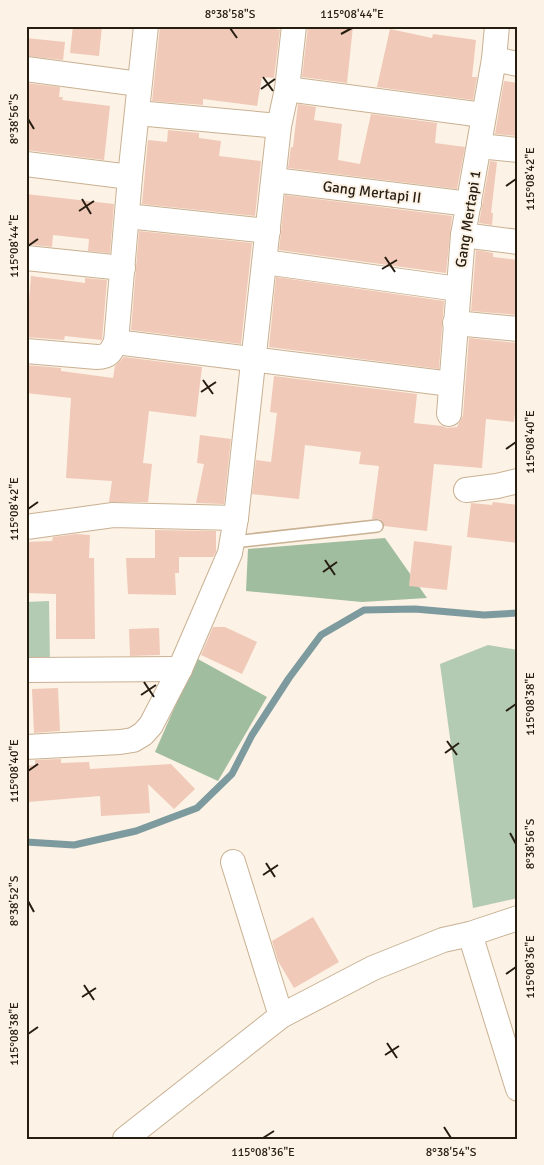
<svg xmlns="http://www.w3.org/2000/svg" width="544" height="1165" viewBox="0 0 544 1165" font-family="Signika,sans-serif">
<rect width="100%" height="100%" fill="#fcf2e5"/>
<g fill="#b3cbb2">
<polygon points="49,601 50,665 26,667 26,602"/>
<polygon points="488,645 518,650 518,898 473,908 440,664"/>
</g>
<g fill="#a1bda0">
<polygon points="385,538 427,598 362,602 246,591 248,549"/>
<polygon points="196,658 267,697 218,781 155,752"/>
</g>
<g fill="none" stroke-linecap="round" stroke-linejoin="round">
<polyline stroke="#7d9a9e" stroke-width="7" points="26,842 74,845 136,831 197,808 232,774 252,735 289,678 321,635 364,610 415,609 484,615 518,613"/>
</g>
<g fill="#f0c9b8">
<polygon points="73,26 102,26 99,56 70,53"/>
<polygon points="160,26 259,26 280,30 274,78 262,77 257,106 203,99 203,105 152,101"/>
<polygon points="308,26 353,26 347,83 302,77"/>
<polygon points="390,29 432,38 433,34 476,40 472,77 477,77 473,100 377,87"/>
<polygon points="26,38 65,42 63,60 26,56"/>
<polygon points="504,81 518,83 518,136 495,134"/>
<polygon points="26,83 60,87 59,97 63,97 62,100 110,106 104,160 26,150"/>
<polygon points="298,104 316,107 314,120 342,124 338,160 360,164 371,114 437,123 435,143 465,147 457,189 288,168 291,147 293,147"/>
<polygon points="168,130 199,133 199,138 221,141 219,156 261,161 255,216 142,204 148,140 167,142"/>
<polygon points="490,161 497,162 491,213 493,213 492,225 479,223"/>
<polygon points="26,194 114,204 110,253 88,251 89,239 53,235 52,247 26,244"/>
<polygon points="285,195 452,216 446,273 279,250"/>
<polygon points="139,231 252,243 241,344 131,330"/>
<polygon points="476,250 493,253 493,257 518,260 518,315 471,311"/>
<polygon points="31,276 85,283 85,278 107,280 102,340 65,336 64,340 26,337 26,311 28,312"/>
<polygon points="276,277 444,301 439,369 269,347"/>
<polygon points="469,338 518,343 518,387 514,422 486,419 482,468 434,464 427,531 384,526 380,519 372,519 379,466 359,464 361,452 305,445 299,499 252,494 256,460 271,462 277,413 270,412 274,376 417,394 414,423 442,426 447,428 457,427 463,415"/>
<polygon points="124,357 202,367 196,417 149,411 143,463 152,464 148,502 109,502 112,481 66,478 71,398 26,393 26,365 61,368 61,371 113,378 115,366"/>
<polygon points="200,435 231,439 224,504 196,503 204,464 197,463"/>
<polygon points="493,502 518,505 518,543 467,537 471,503 492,505"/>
<polygon points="155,530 216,531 216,552 213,557 179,557 179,573 175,573 176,595 128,594 126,558 155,558"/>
<polygon points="76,534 90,535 89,558 94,558 95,639 56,639 56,594 26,593 26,542 52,541 53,537"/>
<polygon points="414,541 452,546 447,590 409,586"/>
<polygon points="213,627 225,627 257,642 242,674 201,655"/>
<polygon points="159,628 160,655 130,656 129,629"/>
<polygon points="58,688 60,731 34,733 32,689"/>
<polygon points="61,759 61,763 89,762 90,769 171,764 195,789 174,809 148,784 150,813 101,816 100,796 28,802 26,766 35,765 35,760"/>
<polygon points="313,917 339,962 294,988 278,961 272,941"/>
</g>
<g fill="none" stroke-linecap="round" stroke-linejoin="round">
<g stroke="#c9b193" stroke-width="14">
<polyline id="service" points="233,542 377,526"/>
</g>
<g stroke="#c9b193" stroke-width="26">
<g id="minor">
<polyline points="494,59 518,64"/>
<polyline points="26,69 139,84"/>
<polyline points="287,89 483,115"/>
<polyline points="137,113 279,126"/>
<polyline points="479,146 518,150"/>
<polyline points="26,164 130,177"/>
<polyline points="274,180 469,204"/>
<polyline points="127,216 268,231"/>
<polyline points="463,235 518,242"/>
<polyline points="26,258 123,268"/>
<polyline points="265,262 458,289"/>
<polyline points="455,323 518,329"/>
<polyline points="116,342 451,384"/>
<path d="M26 351 97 357C109 357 111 352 116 342L130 177 146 26"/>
<polyline points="449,414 463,235 494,59 497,26"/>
<polyline points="466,490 497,486 518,481"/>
<polyline points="26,527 113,515 236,518"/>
<polyline points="26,670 180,669"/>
<polyline points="26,747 120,742 133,740 143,734 151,725 180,669 230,553 236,518 279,126 287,89 294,26"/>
<polyline points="233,862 281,1016"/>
<polyline points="470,934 518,1089"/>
<polyline points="125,1139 281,1016 373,968 443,940 470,934 518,918"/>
</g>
</g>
<use href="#service" stroke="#fff" stroke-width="11"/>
<use href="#minor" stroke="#fff" stroke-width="24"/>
</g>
<path fill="none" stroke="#271e12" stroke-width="2" d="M230 28 237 38M341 34 352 28M263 77 273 91M261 89 275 79M28 119 34 129M506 186 516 179M82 199 91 214M79 211 94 201M28 246 38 239M385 257 395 272M382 269 397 260M203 380 213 394M201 392 216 382M506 449 516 442M28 509 38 502M325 560 335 575M323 572 337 562M144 682 154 697M141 695 156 685M506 711 516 704M447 741 457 755M445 753 459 743M28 771 38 764M510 833 516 844M266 863 275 877M263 875 278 865M28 901 34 912M506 974 516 967M84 985 94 1000M82 997 96 988M28 1034 38 1027M387 1043 397 1058M385 1055 399 1046M444 1127 451 1138M263 1138 274 1131"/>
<g text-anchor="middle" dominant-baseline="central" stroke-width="4" stroke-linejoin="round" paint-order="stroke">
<g font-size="15" fill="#271e12" stroke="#fcf2e5">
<text transform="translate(372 192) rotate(7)">Gang Mertapi II</text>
<text transform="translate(468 219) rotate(-81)">Gang Mertapi 1</text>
</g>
</g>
<rect width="544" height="1165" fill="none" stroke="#fcf2e5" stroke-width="55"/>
<rect x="28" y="28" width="488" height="1110" fill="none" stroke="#271e12" stroke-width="2"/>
<g font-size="12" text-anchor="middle" fill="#271e12">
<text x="230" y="18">8°38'58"S</text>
<text x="352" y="18">115°08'44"E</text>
<text transform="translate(14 119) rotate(-90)" y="4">8°38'56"S</text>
<text transform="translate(530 179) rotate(-90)" y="4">115°08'42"E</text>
<text transform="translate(14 246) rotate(-90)" y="4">115°08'44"E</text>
<text transform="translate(530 442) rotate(-90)" y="4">115°08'40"E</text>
<text transform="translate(14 509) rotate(-90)" y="4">115°08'42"E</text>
<text transform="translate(530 704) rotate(-90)" y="4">115°08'38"E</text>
<text transform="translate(14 771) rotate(-90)" y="4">115°08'40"E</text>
<text transform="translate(530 844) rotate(-90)" y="4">8°38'56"S</text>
<text transform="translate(14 901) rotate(-90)" y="4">8°38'52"S</text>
<text transform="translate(530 967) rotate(-90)" y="4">115°08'36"E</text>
<text transform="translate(14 1034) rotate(-90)" y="4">115°08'38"E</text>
<text x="263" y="1156">115°08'36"E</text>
<text x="451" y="1156">8°38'54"S</text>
</g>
</svg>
